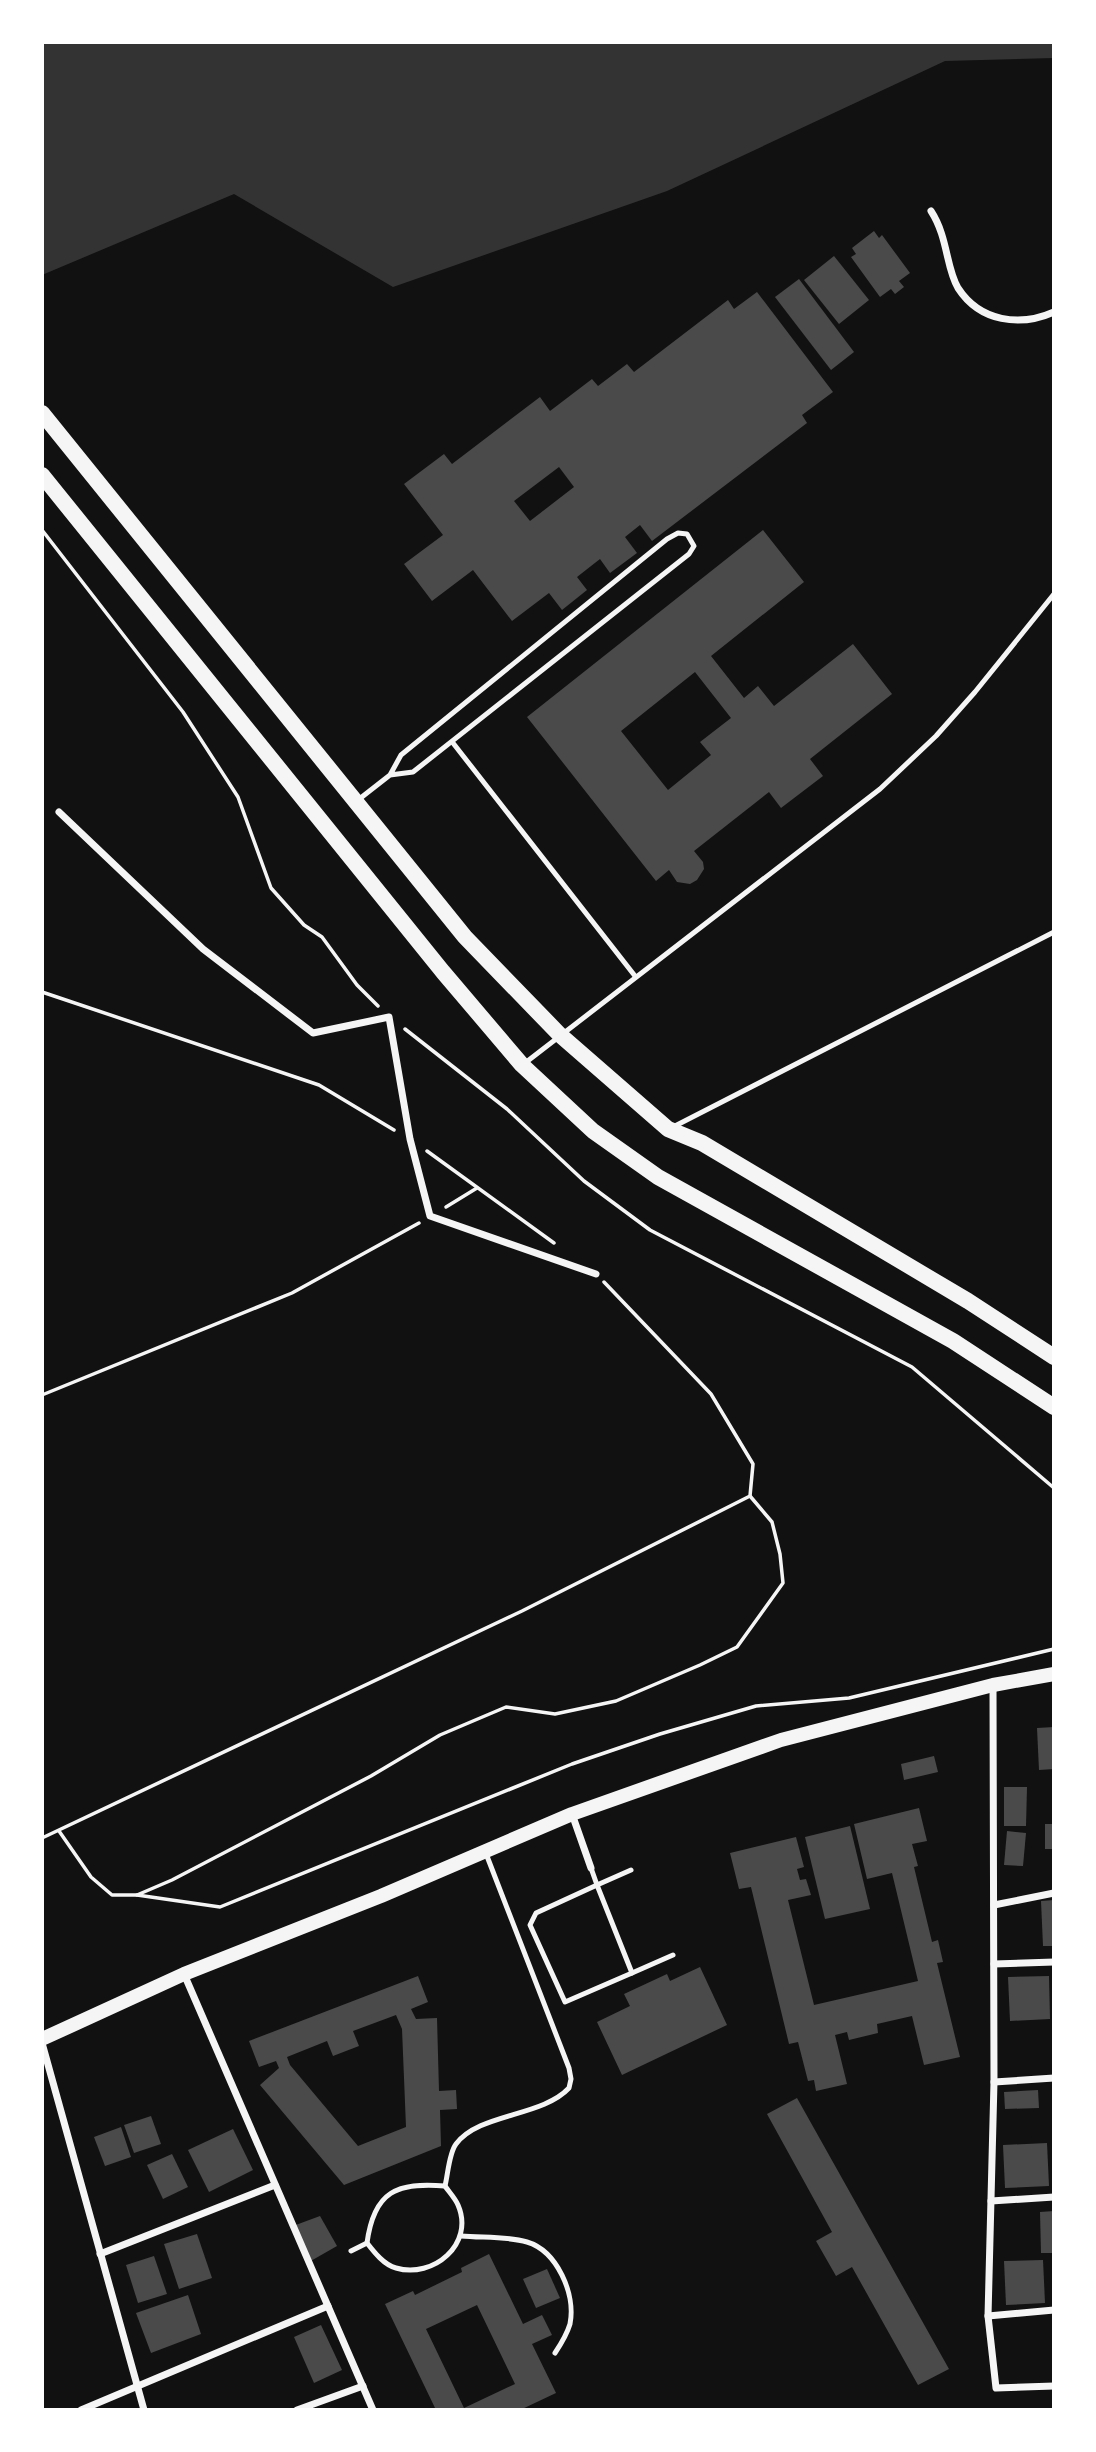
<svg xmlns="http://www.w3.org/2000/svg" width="1096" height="2452" viewBox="0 0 1096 2452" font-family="'Zilla Slab',serif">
<rect width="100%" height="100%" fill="#111"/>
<polygon fill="#333" points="42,42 1054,42 1054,58 945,61 667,191 393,287 234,194 42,275"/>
<g fill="#4a4a4a" fill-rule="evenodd">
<polygon points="874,231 879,238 882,235 910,273 899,281 904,287 895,294 891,289 880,297 851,257 856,254 852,248"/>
<polygon points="834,256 869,300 839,324 804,280"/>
<polygon points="799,279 854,352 831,370 775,297"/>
<path d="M757 292 833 392 802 415 807 423 652 541 640 525 625 537 637 553 610 573 600 559 577 577 587 590 562 610 549 593 512 621 473 570 432 601 404 564 443 535 404 484 444 454 452 464 540 397 550 411 592 379 598 386 627 364 634 372 728 300 734 309ZM559 467 574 487 530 521 514 501Z"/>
<path d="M763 530 804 582 711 656 744 698 758 686 774 706 853 644 892 694 810 759 823 776 781 808 769 792 694 851 703 862 704 869 697 880 690 884 677 882 669 870 656 881 527 717ZM695 672 731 718 700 742 711 755 668 790 621 731Z"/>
<polygon points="1054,1727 1054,1769 1039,1770 1037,1728"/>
<polygon points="934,1756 938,1772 904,1780 901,1764"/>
<polygon points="1004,1787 1027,1787 1026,1826 1004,1826"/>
<polygon points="919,1808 927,1841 912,1844 918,1866 914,1867 932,1942 938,1940 943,1962 937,1963 960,2057 924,2065 912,2016 877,2024 878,2033 849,2040 847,2032 835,2035 847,2084 816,2091 814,2080 808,2081 798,2042 789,2044 751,1887 739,1889 730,1853 796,1837 804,1867 797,1869 800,1880 806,1879 811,1895 788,1900 814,2005 918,1981 892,1873 867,1879 854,1824"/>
<rect x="1045" y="1824" width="9" height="25"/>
<polygon points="850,1826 870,1909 825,1919 805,1837"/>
<polygon points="1007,1831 1026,1833 1023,1866 1004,1865"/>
<polygon points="1054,1900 1054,1946 1043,1946 1041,1901"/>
<polygon points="700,1967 727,2025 622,2075 597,2022 630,2006 624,1994 667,1974 670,1981"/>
<path d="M418 1976 428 2002 411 2009 416 2019 437 2018 439 2091 456 2090 457 2109 440 2110 441 2146 344 2185 260 2085 279 2068 276 2061 259 2067 249 2041ZM396 2015 402 2029 406 2127 358 2146 290 2065 287 2057 327 2041 333 2056 359 2046 353 2031Z"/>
<polygon points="1049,1976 1050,2019 1010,2021 1008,1977"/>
<polygon points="1038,2090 1039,2108 1005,2109 1004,2092"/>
<polygon points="797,2098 949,2369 918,2385 852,2267 836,2276 816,2241 832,2232 767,2114"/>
<polygon points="151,2116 161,2144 134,2153 124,2125"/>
<polygon points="121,2127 131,2157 105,2166 94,2137"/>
<polygon points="233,2129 253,2170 209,2192 188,2150"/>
<polygon points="1047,2143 1049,2186 1005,2188 1003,2145"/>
<polygon points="172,2154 188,2187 163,2199 147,2165"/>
<polygon points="1054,2211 1054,2253 1041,2253 1040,2212"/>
<polygon points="320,2216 337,2246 309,2262 293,2226"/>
<polygon points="197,2234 212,2278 179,2289 164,2244"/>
<path d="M489 2254 523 2324 542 2315 552 2335 532 2344 556 2393 520 2410H436L385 2304 413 2291 415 2295 462 2272 461 2268ZM477 2305 515 2384 464 2408 426 2329Z"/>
<polygon points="154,2256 167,2294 138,2303 126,2265"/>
<polygon points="1043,2260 1045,2303 1006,2305 1004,2261"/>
<polygon points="547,2269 560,2298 536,2308 523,2279"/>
<polygon points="188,2295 201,2334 151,2353 136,2313"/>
<polygon points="321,2325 342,2370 314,2383 294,2337"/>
</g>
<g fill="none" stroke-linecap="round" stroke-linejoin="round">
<g stroke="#f5f5f5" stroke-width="3.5">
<polyline points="42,530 183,712 238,797 271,888 304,925 322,937 357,985 378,1006"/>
<polyline points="42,992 319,1085 394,1130"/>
<polyline points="405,1029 507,1109 584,1181 650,1230 912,1367 1054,1488"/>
<polyline points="427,1151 554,1243"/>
<polyline points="446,1207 477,1188"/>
<polyline points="42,1395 292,1293 419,1223"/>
<polyline points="59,1831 91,1877 112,1895 137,1895 172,1880 371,1776 440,1735 506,1707 555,1714 616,1701 700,1665 737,1647 783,1583 780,1554 772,1522 750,1496"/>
<polyline points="42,1838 522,1611 750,1496 753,1464 711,1394 604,1282"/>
<polyline points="137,1895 220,1907 572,1764 660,1734 756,1706 849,1698 1054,1649"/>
</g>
<g stroke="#f5f5f5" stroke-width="5">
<polyline points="453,743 635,976"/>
<polyline points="358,800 390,775 401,755 667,539 678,533 687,534 694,546 689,554 413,772 390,775"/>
<polyline points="525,1063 880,789 936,736 975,692 1054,594"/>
<polyline points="671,1128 1054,932"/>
<polyline points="591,1868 597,1885 631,1870"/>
<polygon points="597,1885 632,1973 565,2002 530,1925 536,1913"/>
<polyline points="632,1973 673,1955"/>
<path d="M461 2236C482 2238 507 2236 527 2242 557 2251 576 2294 570 2324 567 2334 561 2344 555 2353"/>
<path d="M367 2243C374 2191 397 2182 445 2186"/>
<path d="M351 2251 367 2243C374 2252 384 2265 396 2268 433 2279 475 2244 458 2205 455 2198 449 2192 445 2186 448 2174 449 2153 456 2144 479 2113 542 2117 569 2088L571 2079 569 2068 485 1851"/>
</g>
<g stroke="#f5f5f5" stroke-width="7">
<path d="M931 211C948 237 946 268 958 288 980 322 1020 327 1054 312"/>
<polyline points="59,812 203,949 313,1033 389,1017 410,1139 430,1216 596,1274"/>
<polyline points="993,1685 994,2082 988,2316 996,2388 1054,2386"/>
<polyline points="572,1814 591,1868"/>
<polyline points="994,1905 1054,1893"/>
<polyline points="994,1964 1054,1962"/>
<polyline points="184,1974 373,2410"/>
<polyline points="42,2043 144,2410"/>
<polyline points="994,2082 1054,2078"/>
<polyline points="991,2201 1054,2197"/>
<polyline points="100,2254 275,2185"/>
<polyline points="988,2316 1054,2310"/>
<polyline points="81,2410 328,2306"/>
<polyline points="297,2410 363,2386"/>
</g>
<polyline stroke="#f5f5f5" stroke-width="14" points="42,2039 184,1974 381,1896 572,1814 781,1740 993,1685 1054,1674"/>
<g stroke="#f5f5f5" stroke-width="16">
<polyline points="42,413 465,937 559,1034 668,1129 702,1143 968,1301 1054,1357"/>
<polyline points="42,475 443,972 522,1065 593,1131 658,1177 953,1341 1054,1407"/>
</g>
</g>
<rect width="1096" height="2452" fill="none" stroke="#ffffff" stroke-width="88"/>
</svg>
